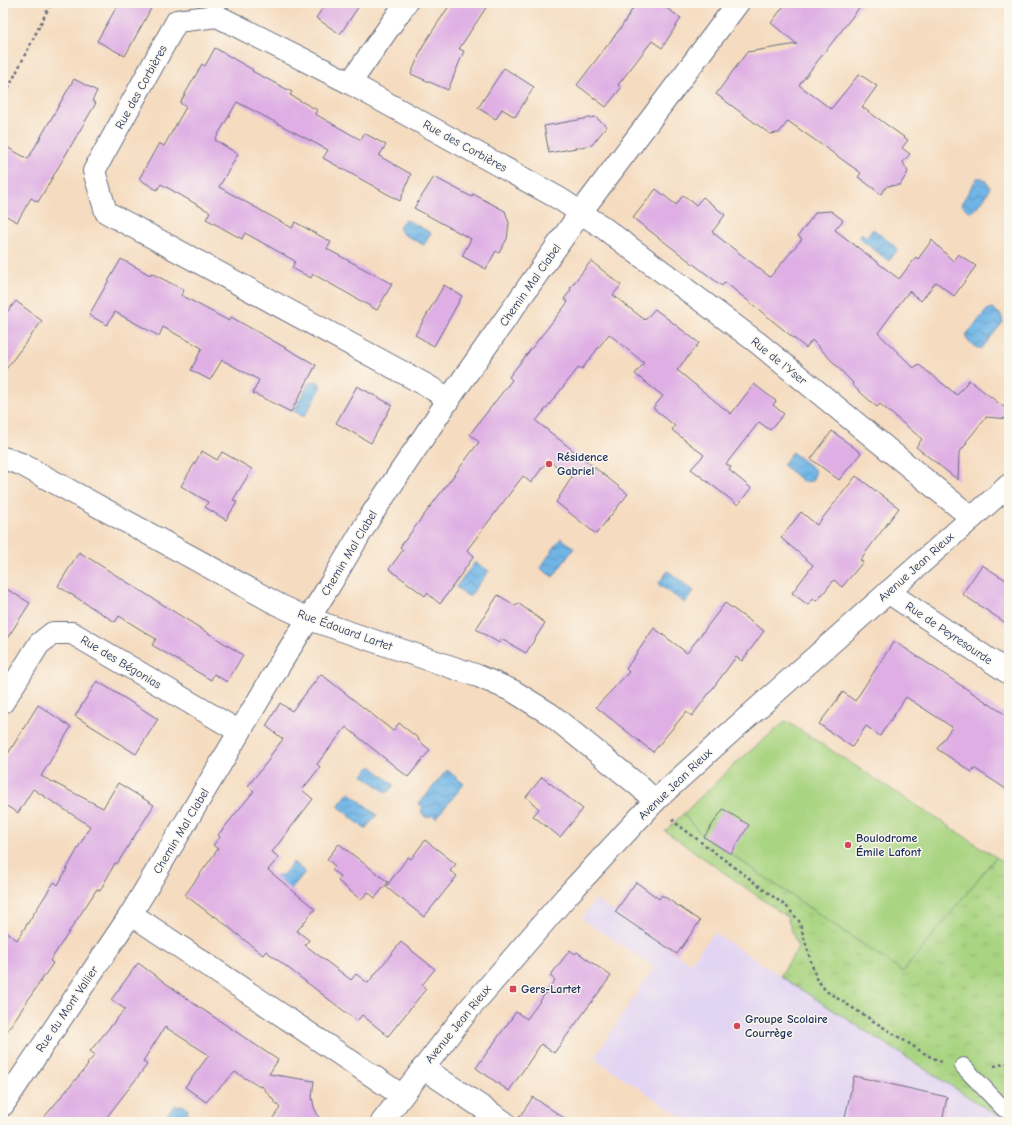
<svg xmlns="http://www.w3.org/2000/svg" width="1012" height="1125" viewBox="0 0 1012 1125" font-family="'Comic Neue',sans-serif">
<defs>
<pattern id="park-tufts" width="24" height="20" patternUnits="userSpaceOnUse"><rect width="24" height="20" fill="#a9d481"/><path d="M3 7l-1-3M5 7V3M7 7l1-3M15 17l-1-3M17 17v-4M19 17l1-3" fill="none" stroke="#91b672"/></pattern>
<pattern id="water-waves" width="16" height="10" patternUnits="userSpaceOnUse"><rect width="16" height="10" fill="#6fb5e6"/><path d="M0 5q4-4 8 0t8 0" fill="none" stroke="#5a94be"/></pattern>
</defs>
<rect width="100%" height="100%" fill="#fbf7ec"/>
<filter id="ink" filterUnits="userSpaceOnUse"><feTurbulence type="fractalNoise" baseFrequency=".025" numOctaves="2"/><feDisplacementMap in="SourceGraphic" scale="8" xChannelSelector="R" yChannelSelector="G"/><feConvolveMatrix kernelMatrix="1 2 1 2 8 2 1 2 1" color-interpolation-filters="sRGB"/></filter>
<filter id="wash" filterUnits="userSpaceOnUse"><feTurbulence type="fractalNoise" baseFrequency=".012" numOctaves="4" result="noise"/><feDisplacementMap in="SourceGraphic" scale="16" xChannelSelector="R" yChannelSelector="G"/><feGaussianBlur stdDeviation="0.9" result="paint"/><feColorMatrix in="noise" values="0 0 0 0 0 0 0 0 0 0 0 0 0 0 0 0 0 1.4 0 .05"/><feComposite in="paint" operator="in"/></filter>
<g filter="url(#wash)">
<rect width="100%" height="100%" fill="#f5dcc0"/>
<polygon fill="#e2d4f3" points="595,899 690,963 714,933 998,1116 1009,1103 1009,1122 689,1122 594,1058 654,967 582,919"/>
<polygon fill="#a9d481" stroke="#628270" points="786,721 996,857 903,972 731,854 704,837 683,814 736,763"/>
<polygon fill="url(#park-tufts)" stroke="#628270" points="683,814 704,837 731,854 903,972 996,857 1009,865 1009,1103 998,1116 780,976 798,948 787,917 665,831"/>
<g fill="url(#water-waves)" stroke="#4572a2">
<path d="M977 178H983L990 187C986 198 980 205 971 212L966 209 961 204Z"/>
<path d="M405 220 409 221 431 233 424 245 403 234 400 230C399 226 401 223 405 220Z"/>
<polygon points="873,229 898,249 889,261 859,238 862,233 866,237"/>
<polygon points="992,308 1001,315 1003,322 982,348 977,348 967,340 966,335 988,309"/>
<polygon points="316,381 319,383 321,388 304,417 294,411 309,383"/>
<polygon points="792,452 814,469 815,474 812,481 804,482 783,465"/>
<polygon points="561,538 574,548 553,577 540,568"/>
<polygon points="475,562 489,571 469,597 456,587"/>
<polygon points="668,571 694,591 685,603 658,584"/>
<polygon points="371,766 394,785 387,793 363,775"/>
<polygon points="447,770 464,784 436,818 432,815 429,817 425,817 421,811 423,807 419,804"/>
<polygon points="349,792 377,815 365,829 338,806"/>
<polygon points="293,862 305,872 286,895 272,882 277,875 283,875"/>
<polygon points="175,1105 178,1107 182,1105 186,1107 188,1110 187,1113 189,1115 183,1122 160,1122"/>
</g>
<g id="blocks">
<g fill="#deaee4">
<polygon points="119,3 154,3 125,56 97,41"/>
<polygon points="326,3 361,3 340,34 316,18"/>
<polygon points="451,3 489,3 459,49 464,51 448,90 411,74 424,44"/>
<polygon points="636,3 659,3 681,18 662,48 652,41 618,85 621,88 606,107 577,85 622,26"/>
<polygon points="786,3 863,3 799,85 831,109 859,74 877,86 862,107 908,140 902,148 910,154 903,162 908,172 900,185 887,186 881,194 858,177 861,173 788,121 779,133 770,134 716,94 747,52 797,44 771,23"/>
<polygon points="215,48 253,70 252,71 292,92 290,95 317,110 315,114 361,140 364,133 386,145 379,156 411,174 400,201 323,158 328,150 237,102 215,140 238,154 219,187 292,228 295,222 331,242 327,249 392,284 377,310 313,274 311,278 292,268 295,261 245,233 242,239 206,219 210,212 161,184 157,190 139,179 159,143 164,146 186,107 180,103 202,64 205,66"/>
<polygon points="504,68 534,87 515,117 502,109 496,119 478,108"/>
<polygon points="74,79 97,91 92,101 96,103 38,202 31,198 17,222 3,214 3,145 28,159"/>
<polygon points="595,117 607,126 592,145 549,153 544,126"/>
<polygon points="434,177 472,197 473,194 505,211 509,223 507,239 499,253 496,251 486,269 462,256 471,239 414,208"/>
<polygon points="656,189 676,205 683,195 696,205 703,197 725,215 712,232 770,277 802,239 798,236 816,212 831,211 843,220 835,230 899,279 916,257 918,259 932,240 953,261 958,254 976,266 954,296 936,282 921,301 909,291 878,333 914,368 918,364 957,395 969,380 1009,411 1009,419 986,417 966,442 967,443 959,453 958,480 916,447 922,439 880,404 877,407 852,385 853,383 812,340 806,348 725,282 722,286 633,218"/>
<polygon points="121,259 150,275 151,273 184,290 181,295 229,321 231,317 316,365 291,412 253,393 259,380 222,360 210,380 191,370 202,348 163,327 159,336 115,312 107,325 89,315"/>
<polygon points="591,261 621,285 613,295 645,320 655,309 699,343 677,370 731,414 754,384 776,401 773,405 784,414 770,430 759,422 726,464 731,467 729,470 751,488 738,505 691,469 704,455 672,430 675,426 653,408 663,396 635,374 644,363 609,334 582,369 579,367 536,421 628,494 596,534 556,502 572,477 548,460 531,483 523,476 467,550 474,556 440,604 427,593 425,596 389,569 403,550 400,547 479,442 470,434 512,380 509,377 568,302 564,299 571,290 570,288"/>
<polygon points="444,285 462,296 434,346 415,335"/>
<polygon points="16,301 42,321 3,373 3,317"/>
<polygon points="357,386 392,405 371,443 336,423"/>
<polygon points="832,431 861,453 839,480 811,459"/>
<polygon points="202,451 217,460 222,452 252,469 233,500 237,502 226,520 205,507 208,502 181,486"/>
<polygon points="856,476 899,508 860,560 863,562 842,587 834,580 817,601 813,599 808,605 792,593 813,565 781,538 801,512 817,525"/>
<polygon points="79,552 243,655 227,682 214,674 211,680 152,645 156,639 119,616 115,622 58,586"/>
<polygon points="982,565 1009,582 1009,625 962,594"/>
<polygon points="3,587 30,603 3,645"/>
<polygon points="498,595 516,606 518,603 545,623 526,653 501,639 499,643 476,629"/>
<polygon points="725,603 764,631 742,661 736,657 692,716 686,712 653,752 596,707 629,672 626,669 654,628 687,653"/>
<polygon points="894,641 1009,717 1009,791 974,768 972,772 937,749 952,727 906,697 880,736 866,726 852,747 819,724 843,692 855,701"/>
<polygon points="321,674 393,731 399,723 419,739 418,740 430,750 408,777 346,727 317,764 320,767 302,790 313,799 272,852 279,857 268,870 315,909 297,931 309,940 305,945 351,980 356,974 368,983 401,942 435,969 422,985 426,989 388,1036 362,1015 357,1021 266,951 263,955 215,916 214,917 185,895 218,849 213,845 220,837 218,835 254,791 248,786 271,757 270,756 283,739 266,726 280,703 292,711"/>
<polygon points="97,681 158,719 136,754 75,716"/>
<polygon points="38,705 71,727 41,776 103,808 118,783 154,805 117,864 115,863 100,891 97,889 50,961 53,963 3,1037 3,930 17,940 54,882 58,885 90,826 33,789 18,813 3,804 3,762"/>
<polygon points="542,777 583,809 560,837 533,816 539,809 526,797"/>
<polygon points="723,809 749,825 731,854 704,837"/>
<polygon points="425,840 456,864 450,871 457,876 424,917 386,887 408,857 411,859"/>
<polygon points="339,844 388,882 375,898 368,892 361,900 338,881 341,877 332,870 335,866 327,859"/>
<polygon points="636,882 659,899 662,895 700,921 677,954 615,912"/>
<polygon points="570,950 575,954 577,952 611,976 554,1053 541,1044 509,1091 476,1068 516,1012 527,1019 555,980 550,976"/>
<polygon points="138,963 193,1003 278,1060 269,1074 314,1081 312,1097 314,1107 321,1122 270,1122 280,1108 261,1085 260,1087 235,1072 206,1102 185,1087 209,1055 165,1027 143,1061 147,1065 103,1122 40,1122 88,1065 87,1064 95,1055 90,1051 125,1009 111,1000"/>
<polygon points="854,1076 947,1097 942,1122 844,1122"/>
<polygon points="533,1097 570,1122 516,1122"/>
</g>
</g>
</g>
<g filter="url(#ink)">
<use href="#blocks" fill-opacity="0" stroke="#676c80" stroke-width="1"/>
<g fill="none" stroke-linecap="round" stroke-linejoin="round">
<g stroke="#676c80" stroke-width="18">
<polyline id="lane" points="963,1066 1004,1109"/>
</g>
<g stroke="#676c80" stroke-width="24">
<g id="street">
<polyline points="350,83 406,3"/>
<polyline points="449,399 426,385 106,212 94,171 177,21 217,16 350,83 560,199 601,226 758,343 972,518"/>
<polyline points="888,592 1009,673"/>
<polyline points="3,702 39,644 53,633 72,633 240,732"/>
<polyline points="131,914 401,1095"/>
<polyline points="423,1068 504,1122"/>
<polyline points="3,1105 131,914 280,664 331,583 370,517 449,399 581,212 738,3"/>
</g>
</g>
<g stroke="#676c80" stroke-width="24">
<g id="secondary">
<polyline points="3,458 21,464 279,605 309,619 478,676 513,691 550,714 639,786 655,801"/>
<polyline points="382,1122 469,1009 565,898 655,801 715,746 1009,485"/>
</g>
</g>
<g stroke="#676c80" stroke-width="2.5" stroke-dasharray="3 3" stroke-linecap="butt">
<polyline points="3,99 51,3"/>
<polyline points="672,819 677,824 787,907 799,921 816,978 826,991 927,1055 942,1062"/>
<polyline points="994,1066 1009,1063"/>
</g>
<use href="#lane" stroke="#fff" stroke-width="16"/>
<use href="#street" stroke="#fff" stroke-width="22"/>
<use href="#secondary" stroke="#fff" stroke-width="22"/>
</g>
</g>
<g fill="#d1495b" stroke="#fbf7ec" stroke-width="1.5">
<circle cx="549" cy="464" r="4"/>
<circle cx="848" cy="845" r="4"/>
<rect x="509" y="985" width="8" height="8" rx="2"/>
<circle cx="737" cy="1026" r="4"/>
</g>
<g text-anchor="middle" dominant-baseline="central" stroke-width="3" stroke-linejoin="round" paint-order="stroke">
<g font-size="12" fill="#1b2f5e" stroke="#fbf7ec">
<text transform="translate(141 87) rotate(-61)">Rue des Corbières</text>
<text transform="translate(465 146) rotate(29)">Rue des Corbières</text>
<text transform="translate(530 285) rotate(-55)">Chemin Mal Clabel</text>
<text transform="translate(779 361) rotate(39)">Rue de l'Yser</text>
<text transform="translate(349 553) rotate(-59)">Chemin Mal Clabel</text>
<text transform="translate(916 567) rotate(-42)">Avenue Jean Rieux</text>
<text transform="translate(345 630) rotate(20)">Rue Édouard Lartet</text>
<text transform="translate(949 633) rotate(34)">Rue de Peyresourde</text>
<text transform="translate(121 662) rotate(31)">Rue des Bégonias</text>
<text transform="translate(675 784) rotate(-44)">Avenue Jean Rieux</text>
<text transform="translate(181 831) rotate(-59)">Chemin Mal Clabel</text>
<text transform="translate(67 1009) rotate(-56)">Rue du Mont Vallier</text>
<text transform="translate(458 1024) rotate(-51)">Avenue Jean Rieux</text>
</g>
<g font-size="12" font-weight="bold" fill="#1b2f5e" stroke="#fbf7ec" text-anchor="start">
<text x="557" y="457">Résidence<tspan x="557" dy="14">Gabriel</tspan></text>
<text x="856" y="838">Boulodrome<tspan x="856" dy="14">Émile Lafont</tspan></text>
<text x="521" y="989">Gers-Lartet</text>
<text x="745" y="1019">Groupe Scolaire<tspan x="745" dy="14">Courrège</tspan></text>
</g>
</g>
<rect width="1012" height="1125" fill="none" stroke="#fbf7ec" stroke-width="16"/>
</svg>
